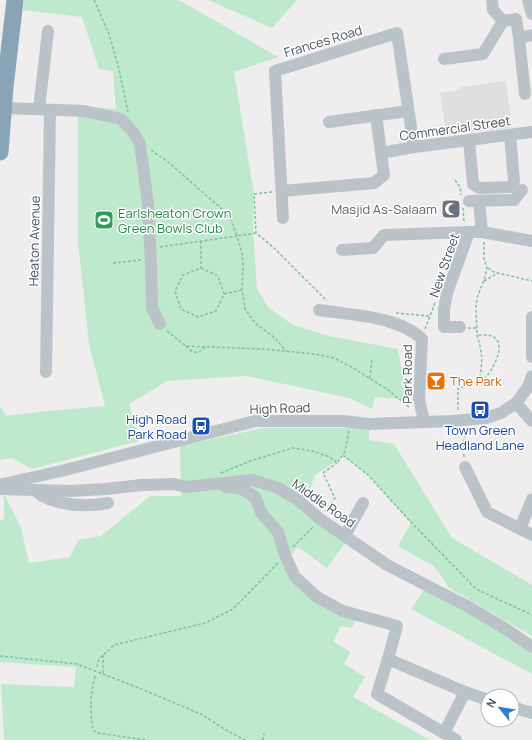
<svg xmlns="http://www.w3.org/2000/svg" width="532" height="740" viewBox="0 0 532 740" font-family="Manrope,sans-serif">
<rect width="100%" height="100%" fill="#efeded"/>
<polygon fill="#e0dede" points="506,81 512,128 446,135 440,93 460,90 460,87"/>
<g fill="#bfe9cc">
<polygon points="24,0 179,0 278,57 234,72 254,194 253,231 257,289 269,308 293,325 329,336 398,349 407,400 375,397 372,409 349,398 247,376 167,381 129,404 139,441 32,469 12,458 0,460 0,406 6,416 47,411 105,406 89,344 78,242 78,106 116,109 113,71 99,69 82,17 23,10"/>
<polygon points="208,0 297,0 272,28"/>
<polygon points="263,428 369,428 369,440 394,444 452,538 532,585 532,636 449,588 435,567 398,546 411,523 368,475 344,456 315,475 302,511 345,543 327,568 298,547 284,562 292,579 357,618 352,628 341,626 333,641 350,652 344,664 365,677 353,697 430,740 4,740 1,684 74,687 76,667 0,662 0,520 4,519 4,494 21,527 29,563 70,557 78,540 101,536 150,496 181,496 180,446"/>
<polygon points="424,590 502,631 532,652 532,674 411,609"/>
</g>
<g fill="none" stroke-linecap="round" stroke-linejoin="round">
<g stroke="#7bc399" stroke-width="1.5" stroke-dasharray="3 2" stroke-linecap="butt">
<polyline points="94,0 109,34 118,65 128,112"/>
<polyline points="151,150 168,162 222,209 231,220 237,236 256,233"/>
<polyline points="455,180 460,187 461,195"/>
<polyline points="272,192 254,194 256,233 273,247 327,301"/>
<polyline points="463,208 464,222"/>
<polyline points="201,241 201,268"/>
<polyline points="160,247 237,236 242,253 243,265 242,290 245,309 255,323 275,338 286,351"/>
<polyline points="113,263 141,260"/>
<polygon points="201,268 218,276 224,294 216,311 198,317 181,309 175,291 183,275"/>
<polyline points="488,268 494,272 532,281"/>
<polyline points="484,281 498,273"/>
<polyline points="224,294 242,290"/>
<polyline points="396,313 430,316"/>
<polyline points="468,328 477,328"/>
<polyline points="425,329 435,303"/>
<polyline points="167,331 186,346 264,349 315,354 334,358 353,368 387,389 410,408"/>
<path d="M186 346C192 353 198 355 205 347"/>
<polyline points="370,378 372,359"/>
<polyline points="479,382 481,370 482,358 480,346 477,335 476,307 477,298 485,277 487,268 484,259 484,242"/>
<path d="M458 410V388C467 386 476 385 484 379 492 372 506 346 495 338 490 334 483 335 477 335"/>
<polyline points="349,431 345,451 343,455 344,456 368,475 409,520 476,589 532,615"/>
<polyline points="464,457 463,444 467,429"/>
<polyline points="221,473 250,461 293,448 312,451 330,457 337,463 342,456"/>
<polyline points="325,512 335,498 323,473 337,463"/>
<polyline points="293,547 314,526"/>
<polyline points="103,655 103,673"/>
<polyline points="0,656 77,664 139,688 203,715 224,729 245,740"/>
<polyline points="97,667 99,659 114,645 205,623 233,609 278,563"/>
<path d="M95 676C90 696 90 710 93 730L98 733 146 740"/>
<polyline points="263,740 264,733"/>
</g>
<g stroke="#bac3c8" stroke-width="12">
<polyline points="492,0 493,10 503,21"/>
<polyline points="528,0 532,14"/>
<polyline points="444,59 483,54 503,21 516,19 519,38"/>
<polyline points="525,94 519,38 532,35"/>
<polyline points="4,108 84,111 121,119 134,133 140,144 148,204 151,265 152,308 160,324"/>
<polyline points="39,109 48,31"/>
<polyline points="329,122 408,111"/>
<polyline points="469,140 473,184 479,188 511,187 514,181 510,135"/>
<polyline points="381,153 414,147 532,132"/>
<polyline points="282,191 374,183 384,175 376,115"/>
<polyline points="469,201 514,200 522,190"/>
<polyline points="479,201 482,232"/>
<polyline points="283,218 275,71 397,33 414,147"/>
<polyline points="342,250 373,248 384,235 469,232"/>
<path d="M319 310C351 315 398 316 422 339L419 399 424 421"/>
<polyline points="532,317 532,357"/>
<polyline points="460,327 444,327 444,310 447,293 469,232 482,232 532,241"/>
<polyline points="46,372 50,110"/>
<polyline points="516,403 532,421"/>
<polyline points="465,467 487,512 532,535"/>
<polyline points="3,484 61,471 255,421 343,421 369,424 452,421 486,418 501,413 516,403 528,387 532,376"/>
<polyline points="226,487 240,488 255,497 262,514 278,532 285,555 295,577 317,597 343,611 397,626 388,659 465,692 488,700"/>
<polyline points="0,489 71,491 105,489 142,485 174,484 186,487 253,480 278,488 298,500 320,519 387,565 467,606 506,629 532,647"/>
<path d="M36 491C39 495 44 497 49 499 68 506 88 507 108 503"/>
<polyline points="520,529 532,499"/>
<polyline points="345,535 363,503"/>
<polyline points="388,659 377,694 444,733"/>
<polyline points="512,707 532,713"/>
<polyline points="456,740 444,733 465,692"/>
</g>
<polyline stroke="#8aa4b7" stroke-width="17" points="0,152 5,87 15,0"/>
</g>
<defs>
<g id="mosque-square" transform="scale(1)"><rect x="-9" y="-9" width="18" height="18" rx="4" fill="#6b7280" stroke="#fff"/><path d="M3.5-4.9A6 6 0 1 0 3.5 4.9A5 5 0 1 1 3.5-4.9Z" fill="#fff"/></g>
<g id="stadium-square" transform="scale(1)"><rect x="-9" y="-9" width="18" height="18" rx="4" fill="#2e9e5b" stroke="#fff"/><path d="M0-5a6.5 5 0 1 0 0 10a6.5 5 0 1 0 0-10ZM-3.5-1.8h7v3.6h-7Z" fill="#fff"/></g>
<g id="bar-square" transform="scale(1)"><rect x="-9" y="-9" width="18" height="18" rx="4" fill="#e8710a" stroke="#fff"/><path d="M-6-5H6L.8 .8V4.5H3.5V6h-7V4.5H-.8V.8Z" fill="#fff"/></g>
<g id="bus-square" transform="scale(1)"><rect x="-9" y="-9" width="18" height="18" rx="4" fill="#1a4fb4" stroke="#fff"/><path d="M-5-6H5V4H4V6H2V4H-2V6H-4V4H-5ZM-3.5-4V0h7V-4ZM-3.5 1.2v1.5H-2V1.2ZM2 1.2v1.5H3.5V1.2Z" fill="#fff"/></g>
</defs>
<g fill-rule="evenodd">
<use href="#mosque-square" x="451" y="209"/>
<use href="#stadium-square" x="104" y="220"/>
<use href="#bar-square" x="436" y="381"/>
<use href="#bus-square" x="480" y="410"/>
<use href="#bus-square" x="201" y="426"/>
</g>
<g text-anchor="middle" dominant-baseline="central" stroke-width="3" stroke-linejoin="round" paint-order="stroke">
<g font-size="13" fill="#475258" stroke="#fff">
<text transform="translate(323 41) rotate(-17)">Frances Road</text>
<text transform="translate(455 128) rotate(-8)">Commercial Street</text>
<text transform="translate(34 241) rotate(-89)">Heaton Avenue</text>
<text transform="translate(444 265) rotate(-71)">New Street</text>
<text transform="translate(407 374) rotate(-90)">Park Road</text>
<text transform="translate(280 408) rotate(-2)">High Road</text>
<text transform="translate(324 503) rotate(35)">Middle Road</text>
</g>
<g font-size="13" fill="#5b616d" stroke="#fff" text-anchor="end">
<text x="437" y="209">Masjid As-Salaam</text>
</g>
<g font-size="13" fill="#27864d" stroke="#fff" text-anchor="start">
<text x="118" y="213">Earlsheaton Crown<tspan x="118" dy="15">Green Bowls Club</tspan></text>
</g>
<g font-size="13" fill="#c56008" stroke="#fff" text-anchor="start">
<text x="450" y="381">The Park</text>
</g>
<g font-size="13" fill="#164399" stroke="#fff" text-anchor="end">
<text x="187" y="419">High Road<tspan x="187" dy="15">Park Road</tspan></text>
<text x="480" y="430" text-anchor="middle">Town Green<tspan x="480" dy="15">Headland Lane</tspan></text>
</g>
</g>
<g transform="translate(500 708) rotate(300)"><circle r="19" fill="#ffffff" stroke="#b5babc"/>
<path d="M0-3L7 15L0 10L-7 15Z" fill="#2c80cb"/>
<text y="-6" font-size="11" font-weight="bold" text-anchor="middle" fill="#475258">N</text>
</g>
</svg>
